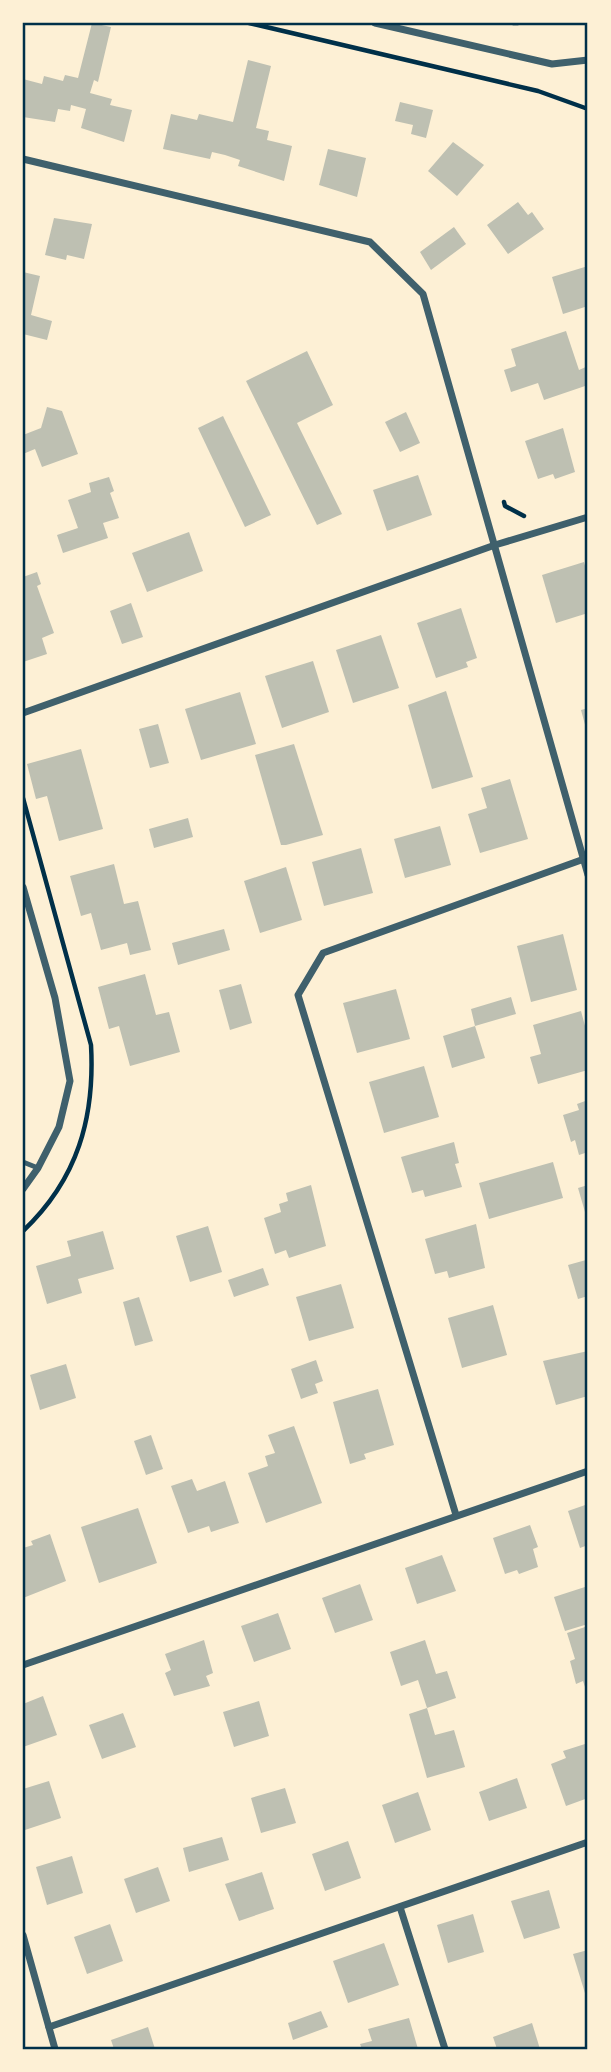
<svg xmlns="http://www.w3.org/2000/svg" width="611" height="2072" viewBox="0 0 611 2072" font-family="'Open Sans',sans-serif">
<rect width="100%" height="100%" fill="#fdf0d5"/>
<g fill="#bec0b2">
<polygon points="92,23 111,27 98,82 94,80 90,93 112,99 110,105 132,110 124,142 81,128 86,109 71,105 70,111 58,109 55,122 23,117 23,79 42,84 44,76 63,81 65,75 78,78"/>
<polygon points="248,60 271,66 256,128 269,131 267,140 292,146 284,181 238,166 240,160 225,155 212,152 210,159 163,149 171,114 197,120 199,114 233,122"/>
<polygon points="400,102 433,110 426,138 411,134 413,125 395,121"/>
<polygon points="453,142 484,165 457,196 428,171"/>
<polygon points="328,149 366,158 357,197 319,185"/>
<polygon points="518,202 528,215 532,212 544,229 508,254 487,225"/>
<polygon points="54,218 92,224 84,259 67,255 66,260 45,255"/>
<polygon points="454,227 466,244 431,270 420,252"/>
<polygon points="588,266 588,306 563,314 552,277"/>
<polygon points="23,272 40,276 31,315 52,321 47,340 23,334"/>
<polygon points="566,331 579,370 588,366 588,385 544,400 538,383 511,392 504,370 516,366 511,349"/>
<polygon points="307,351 333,405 297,423 342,514 317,525 246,381"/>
<polygon points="47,407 62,411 78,454 42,467 35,449 23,454 23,435 41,428"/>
<polygon points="406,412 420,443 400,452 385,422"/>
<polygon points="223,416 271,515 245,527 198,428"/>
<polygon points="563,428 575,472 555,479 553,474 538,479 525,441"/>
<polygon points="418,475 432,515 387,531 373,490"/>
<polygon points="109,477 114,491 110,493 119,518 103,523 108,538 63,553 57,535 78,528 68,500 91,492 89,483"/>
<polygon points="189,532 203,571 147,592 132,553"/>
<polygon points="584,562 588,577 588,613 556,623 542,575"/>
<polygon points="37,572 41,584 37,586 54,633 42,638 47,654 23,662 23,577"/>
<polygon points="131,603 143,637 122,644 110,611"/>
<polygon points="461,608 477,658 466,662 468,667 436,678 417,623"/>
<polygon points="381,635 399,688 353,703 336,650"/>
<polygon points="313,661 329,712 282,728 265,676"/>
<polygon points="446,691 473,777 432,789 408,705"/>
<polygon points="240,692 256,744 201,760 185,709"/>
<polygon points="588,708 588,732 587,732 581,710"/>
<polygon points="158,724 169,763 150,768 139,729"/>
<polygon points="294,744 323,835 286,845 281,845 255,755"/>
<polygon points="81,749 103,829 59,841 47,796 36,799 27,764"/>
<polygon points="510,779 528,839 480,853 468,814 487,808 481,788"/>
<polygon points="188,818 193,837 154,848 149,829"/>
<polygon points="440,826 451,865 405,878 394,839"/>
<polygon points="361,848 373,893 324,906 312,862"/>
<polygon points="114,864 124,904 138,901 151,950 130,955 127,943 101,950 91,913 81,916 70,876"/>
<polygon points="286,867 302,920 260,933 244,881"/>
<polygon points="224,929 230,950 178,965 172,943"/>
<polygon points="563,934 577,990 531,1002 517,946"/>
<polygon points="145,974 156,1015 169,1012 180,1052 130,1066 119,1026 109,1029 98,987"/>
<polygon points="241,984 252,1023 230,1030 219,990"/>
<polygon points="396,989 410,1039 357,1053 343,1003"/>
<polygon points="511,997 516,1014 475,1026 485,1058 452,1068 443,1036 475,1026 471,1009"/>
<polygon points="581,1011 588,1037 588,1070 538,1084 530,1057 541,1054 533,1025"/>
<polygon points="424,1066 439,1117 384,1133 369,1082"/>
<polygon points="588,1100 588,1152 579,1155 575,1140 571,1142 563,1115 579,1110 577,1104"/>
<polygon points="454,1142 459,1163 455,1164 462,1187 425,1197 423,1190 412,1193 401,1157"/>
<polygon points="553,1162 563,1198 489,1219 479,1183"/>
<polygon points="311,1185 326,1246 289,1258 286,1250 275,1254 264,1218 281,1212 279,1204 288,1201 286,1193"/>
<polygon points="588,1185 588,1212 585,1212 578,1188"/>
<polygon points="476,1224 485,1268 449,1278 447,1271 435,1274 425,1239"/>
<polygon points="208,1226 222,1272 190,1282 176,1236"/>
<polygon points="103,1231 114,1269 78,1279 82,1293 47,1304 36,1266 71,1256 67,1241"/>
<polygon points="586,1260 588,1296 578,1299 568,1265"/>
<polygon points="263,1268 269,1285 234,1297 228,1280"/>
<polygon points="341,1284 354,1328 309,1341 296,1297"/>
<polygon points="139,1297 153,1341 135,1346 123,1302"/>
<polygon points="493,1305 507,1355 462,1368 448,1318"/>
<polygon points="588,1351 588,1396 556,1405 543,1361"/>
<polygon points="316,1360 323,1381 315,1384 318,1393 301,1399 291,1369"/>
<polygon points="66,1364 76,1398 40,1410 30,1375"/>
<polygon points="378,1389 394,1445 364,1454 366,1459 350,1464 333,1402"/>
<polygon points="294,1426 322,1503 266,1523 248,1473 268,1466 265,1456 275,1453 268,1435"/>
<polygon points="151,1435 163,1469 146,1475 134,1441"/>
<polygon points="192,1479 197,1491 225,1481 239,1523 211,1532 209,1526 188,1533 171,1486"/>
<polygon points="588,1504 588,1545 580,1548 568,1511"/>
<polygon points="138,1508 157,1563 99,1583 81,1527"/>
<polygon points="530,1525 538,1547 533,1549 538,1567 519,1574 517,1570 505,1574 493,1538"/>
<polygon points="50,1534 66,1581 23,1598 23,1548 33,1545 31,1541"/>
<polygon points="442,1555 456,1591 417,1604 405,1568"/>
<polygon points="360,1584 373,1620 335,1633 322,1598"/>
<polygon points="588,1586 588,1624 565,1631 554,1597"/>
<polygon points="278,1613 291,1649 254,1662 241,1626"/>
<polygon points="588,1626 588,1696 583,1681 576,1684 570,1661 575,1659 567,1633"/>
<polygon points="204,1640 213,1673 206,1676 210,1686 174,1696 165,1673 171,1670 165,1654"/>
<polygon points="425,1640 436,1674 447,1671 456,1698 427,1708 435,1735 454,1730 465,1767 427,1778 409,1714 427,1708 418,1680 401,1686 390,1652"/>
<polygon points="43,1696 57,1735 23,1747 23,1704"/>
<polygon points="259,1701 269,1736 234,1747 223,1712"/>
<polygon points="123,1713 136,1747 102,1759 89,1725"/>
<polygon points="585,1744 588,1754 588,1798 566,1806 551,1764 566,1758 563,1751"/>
<polygon points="517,1778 527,1808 489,1821 479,1792"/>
<polygon points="49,1781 61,1818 25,1830 23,1789"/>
<polygon points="285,1788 296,1823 261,1833 251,1798"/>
<polygon points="418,1792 431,1830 395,1843 382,1805"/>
<polygon points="222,1837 229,1860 189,1872 183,1848"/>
<polygon points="348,1841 361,1878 325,1891 312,1854"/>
<polygon points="72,1856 83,1893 47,1905 36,1867"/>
<polygon points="158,1867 170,1901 136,1913 124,1879"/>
<polygon points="262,1872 274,1909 239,1921 225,1884"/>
<polygon points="549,1890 560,1928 524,1939 511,1901"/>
<polygon points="473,1914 484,1952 448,1963 437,1925"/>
<polygon points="110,1924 123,1961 87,1974 74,1937"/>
<polygon points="384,1943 399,1985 348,2003 333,1961"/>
<polygon points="588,1950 588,2003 573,1954"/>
<polygon points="321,2011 328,2027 293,2040 288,2023"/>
<polygon points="409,2018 418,2049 362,2049 360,2044 372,2041 368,2029"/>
<polygon points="532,2023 540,2049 497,2049 493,2037"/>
<polygon points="148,2027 155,2049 114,2049 111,2040"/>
</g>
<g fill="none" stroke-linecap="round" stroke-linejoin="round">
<g stroke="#003049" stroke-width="4.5">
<polyline points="249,23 538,91 588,109"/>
<polyline points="513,23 518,23"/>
<polyline points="504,502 505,506 524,516"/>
<path d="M23 798 91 1045C95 1117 78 1179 23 1231"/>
</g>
<polyline stroke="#3f606c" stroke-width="5" points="23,1162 38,1168"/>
<g stroke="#3f606c" stroke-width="7">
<polyline points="375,23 552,64 588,60"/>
<polyline points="23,159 370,242 423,294 588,875"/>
<polyline points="23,713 495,545 588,517"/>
<polyline points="23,887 55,998 70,1081 59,1127 38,1168 23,1189"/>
<polyline points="456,1515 298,995 323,953 584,859"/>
<polyline points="23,1665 588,1471"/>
<polyline points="400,1907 445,2049"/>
<polyline points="23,1935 55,2049"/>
<polyline points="49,2027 588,1842"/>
</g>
</g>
<rect width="611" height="2072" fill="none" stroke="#fdf0d5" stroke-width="49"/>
<rect x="24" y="24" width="562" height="2024" fill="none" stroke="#003049" stroke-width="2.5"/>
</svg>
